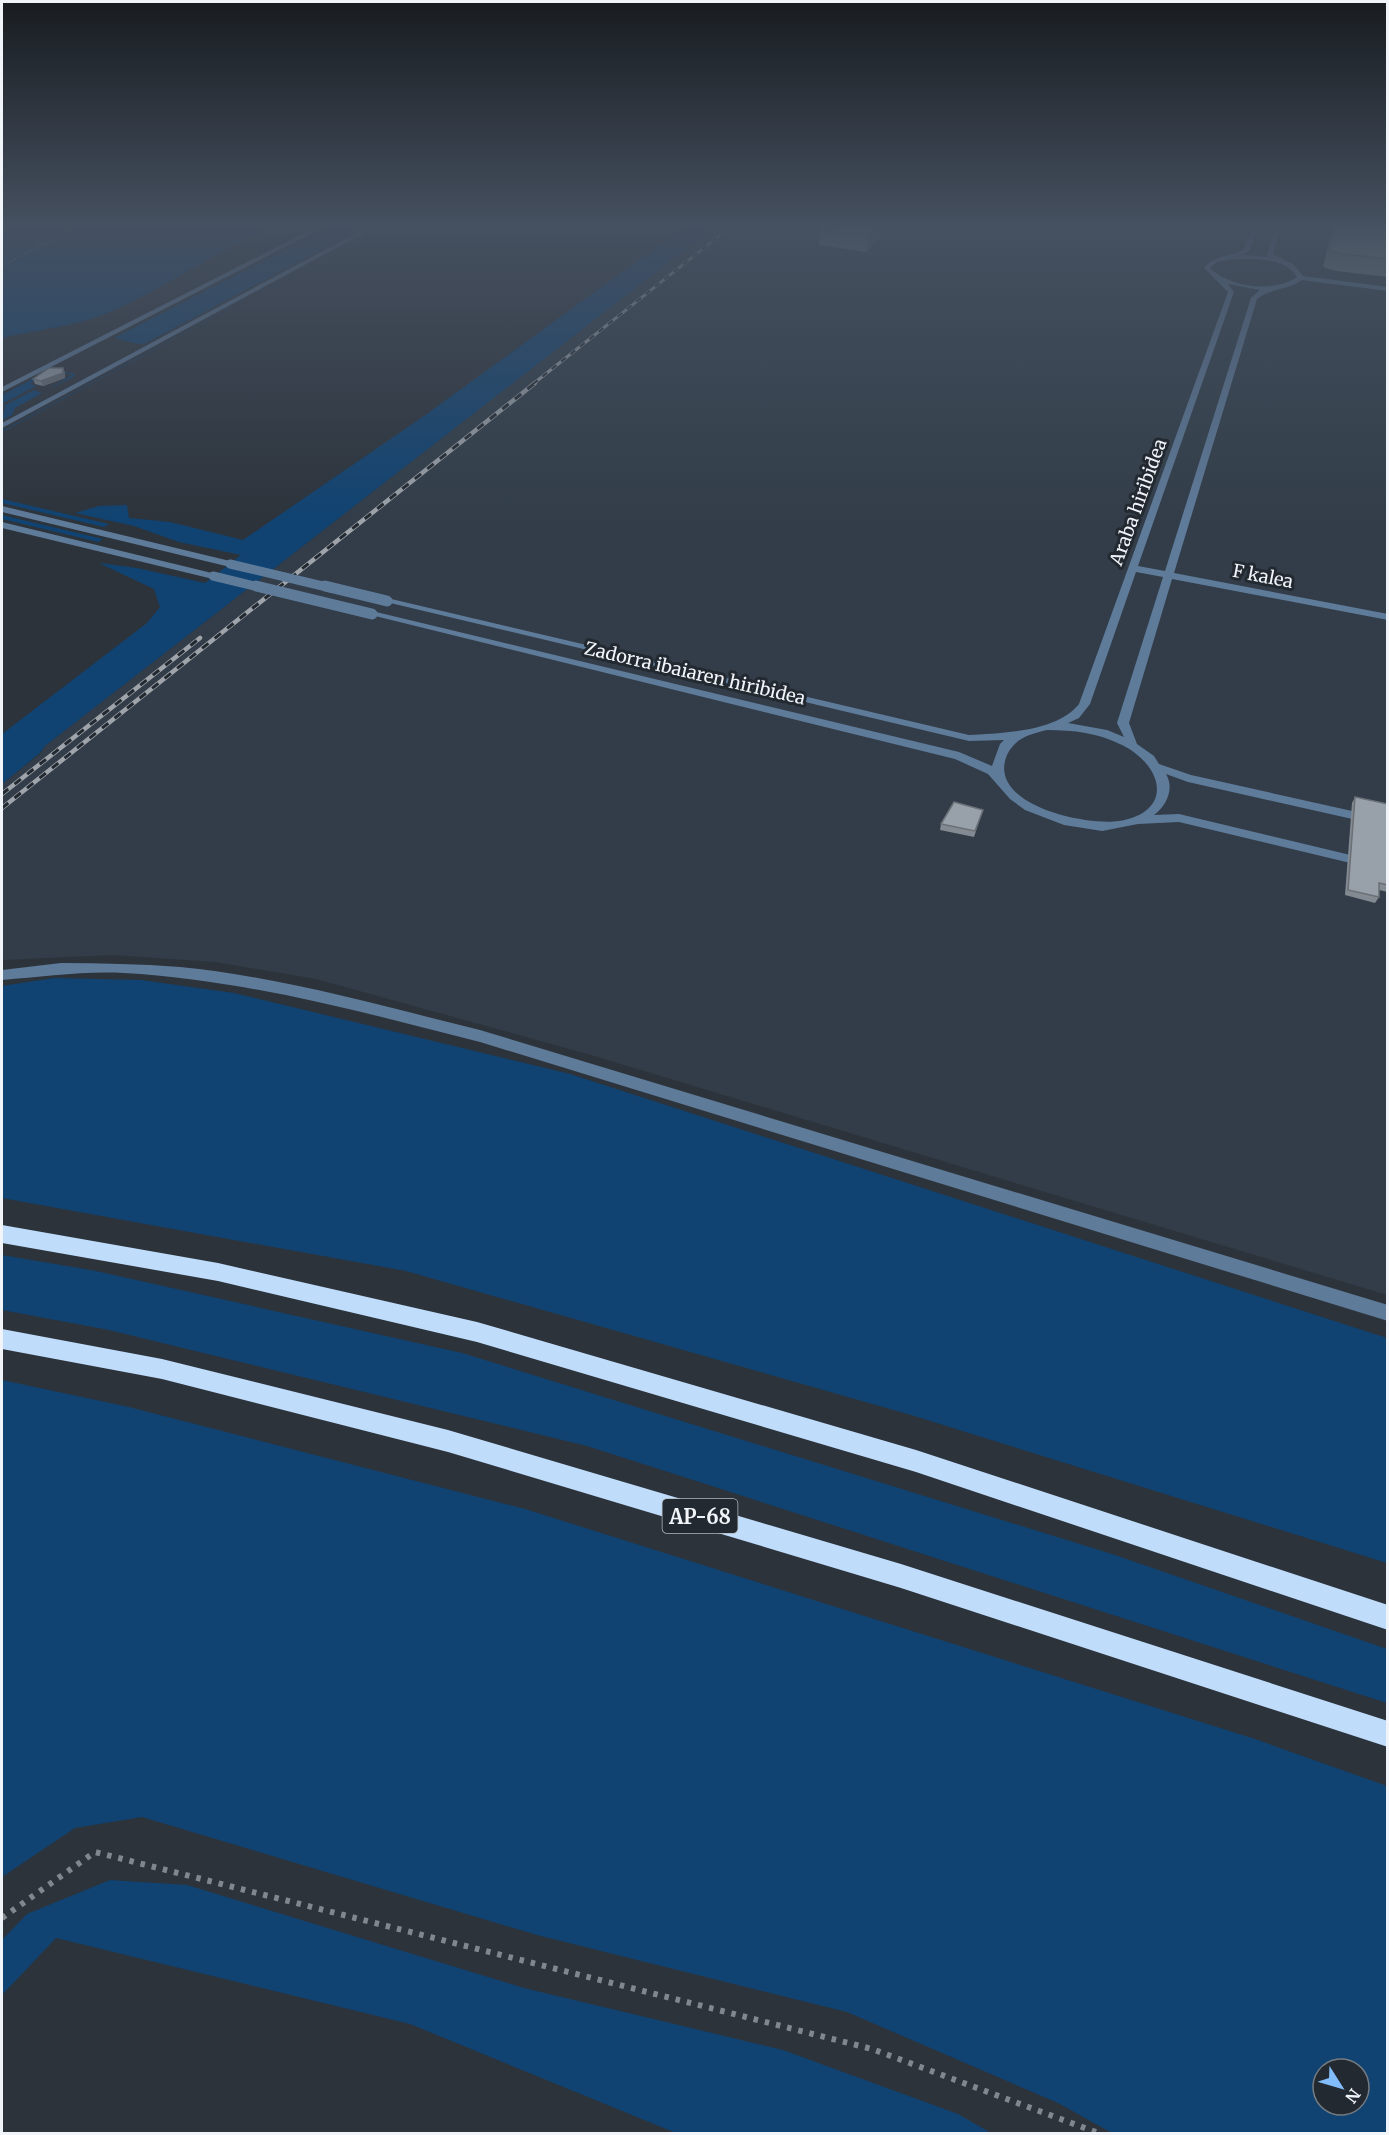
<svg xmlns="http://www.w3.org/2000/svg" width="1389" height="2135" viewBox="0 0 1389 2135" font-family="Merriweather,serif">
<rect width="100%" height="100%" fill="#2c333b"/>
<polygon fill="#323d49" points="718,224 1387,224 1387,1295 591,1055 316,979 215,962 113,955 2,960 2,784 40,754 45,746"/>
<g fill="#104372" fill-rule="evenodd">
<path d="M2 224H275C221 250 171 283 117 309 81 326 40 329 2 338Z"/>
<polygon points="334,224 370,224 146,343 138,344 114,338"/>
<polygon points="387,224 2,432 2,431"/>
<polygon points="688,224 718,224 45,746 40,753 2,784 2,734 147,623 160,607 154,589 99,563 137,568 205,583 241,555 179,542 134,526 75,513 99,506 127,505 129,518 170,522 243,540 424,416"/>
<path d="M56 370 75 374 73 377 49 389 72 375C56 368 44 374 30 384L36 386 2 404V395L48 371Z"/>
<polygon points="34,390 42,393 15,408 12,415 2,420 5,407 3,406"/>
<polygon points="2,499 109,524 104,527 2,503"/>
<polygon points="2,515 103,539 98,542 2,519"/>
<polygon points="54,978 141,980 234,993 570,1074 1387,1338 1387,1563 911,1415 406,1271 2,1198 2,986"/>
<polygon points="2,1255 96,1271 462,1353 1112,1554 1387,1649 1387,1703 587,1446 109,1330 2,1310"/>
<path d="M2 1380 129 1407 525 1509 1252 1738 1387 1786V2133H1112L1058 2103 847 2012 537 1935 142 1817 75 1828 2 1877ZM1323 2069H1359V2105H1323Z"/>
<polygon points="110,1880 187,1885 524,1988 783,2050 958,2114 991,2133 676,2133 410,2024 56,1938 2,1995 2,1940 27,1914"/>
</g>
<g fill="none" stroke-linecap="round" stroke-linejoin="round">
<polyline stroke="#82878e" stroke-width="1.5" stroke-dasharray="1.5 2" stroke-linecap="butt" points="2,266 69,231 65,224"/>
<polyline stroke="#82878e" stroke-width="6" stroke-dasharray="4.5 7" stroke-linecap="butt" points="2,1918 95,1852 872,2049 1101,2134"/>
<g fill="#5f7b9a" fill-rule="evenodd">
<polygon points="322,224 330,224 2,392 2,387"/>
<polygon points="373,224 381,224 2,428 2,423"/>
<path d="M1253 224H1259L1249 251 1243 255 1268 257 1267 255 1276 224H1282L1273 254 1293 264 1303 276 1388 287V291L1302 280C1288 290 1271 288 1257 299L1174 573 1388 614V620L1172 579 1129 723 1137 744 1154 756 1159 764 1191 775 1388 819V827L1188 782 1166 774C1175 789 1166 806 1154 815L1179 814 1388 864V872L1179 822 1138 824 1102 831 1064 825 1025 810 1010 799 988 774 955 759 367 614 372 611 959 752 992 766 1000 744 1004 740 969 741 382 601 387 598 969 735C1002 733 1057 732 1079 704L1228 292 1204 268C1213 255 1230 257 1243 250ZM1234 259C1255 259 1286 257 1297 277 1274 293 1230 288 1210 268L1217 262ZM1228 284 1260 290 1251 298 1165 571 1138 566 1234 292ZM1136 572 1163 577 1117 723 1124 737 1107 730 1068 723 1079 718 1090 704ZM1047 730C1074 730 1098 733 1122 745 1164 766 1174 812 1119 821 1086 826 986 805 1007 755 1015 738 1030 734 1047 730Z"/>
<polygon points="2,506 230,561 235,564 230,567 2,512"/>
<polygon points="2,522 216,574 218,576 213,579 2,528"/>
<path d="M61 963C101 963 140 964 180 967 282 977 381 1006 480 1030L1388 1305V1321L480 1042C363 1012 245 980 124 973 82 971 42 977 2 980V970Z"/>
</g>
<g fill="#c0dcfb" fill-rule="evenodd">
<polygon points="2,1225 218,1263 477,1322 916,1450 1388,1605 1388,1630 916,1472 477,1342 218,1281 2,1243"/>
<polygon points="2,1329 162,1359 448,1430 901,1564 1388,1721 1388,1747 901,1588 448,1452 162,1379 2,1349"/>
</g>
<g stroke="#9ea4aa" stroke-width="3">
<polyline id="rail-far1" points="533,384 734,224"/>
</g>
<g stroke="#9ea4aa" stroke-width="4.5">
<g id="rail">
<polyline points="2,794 200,638"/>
<polyline points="2,808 535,383"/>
</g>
</g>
<use href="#rail-far1" stroke="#232930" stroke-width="2" stroke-dasharray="6" stroke-linecap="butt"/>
<use href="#rail" stroke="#232930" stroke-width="3" stroke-dasharray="8" stroke-linecap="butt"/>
<g stroke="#5f7b9a" stroke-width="9">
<polyline points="230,564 331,588"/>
<polyline points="213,576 263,588"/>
</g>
<g stroke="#5f7b9a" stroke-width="11">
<polyline points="256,586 372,614"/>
<polyline points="325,586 387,601"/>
</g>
</g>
<g fill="#838a91">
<polygon points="1333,224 1388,224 1388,277 1336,271 1323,267"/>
<polygon points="820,229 881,236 866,252 819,245"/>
<polygon points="63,368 65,373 65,378 43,386 35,384 33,379"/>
<polygon points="1355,797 1388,804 1388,892 1379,890 1379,897 1375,903 1345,895 1352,803"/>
<polygon points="983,810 974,837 940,830 941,824"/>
</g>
<g fill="#6a7076">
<polygon points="879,224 882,224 881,236 866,252 868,235"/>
<polygon points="63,368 65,373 65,378 43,386 41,381"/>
</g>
<g fill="#98a0a9" stroke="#6a7076" stroke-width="1.5">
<polygon points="825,224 879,224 868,235 820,229"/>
<polygon points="1335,224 1388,224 1388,259 1342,254 1329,250"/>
<polygon points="49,368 63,368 63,373 41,381 33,379"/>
<polygon points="1355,797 1388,804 1388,885 1379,883 1379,897 1348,890"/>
<polygon points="954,802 983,810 975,831 941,824"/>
</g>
<linearGradient id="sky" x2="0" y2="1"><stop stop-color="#181c20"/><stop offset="0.43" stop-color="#455060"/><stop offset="1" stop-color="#455060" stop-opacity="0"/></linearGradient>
<rect width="1389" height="523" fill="url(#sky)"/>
<g text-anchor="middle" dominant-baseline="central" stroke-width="6" stroke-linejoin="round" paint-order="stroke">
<g font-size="18" fill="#f1f5fa" stroke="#232930">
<text transform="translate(1138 502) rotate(-70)">Araba hiribidea</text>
<text transform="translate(1263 576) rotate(11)">F kalea</text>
<text transform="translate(695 673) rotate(13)">Zadorra ibaiaren hiribidea</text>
</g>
<rect fill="#232930" stroke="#b3b8bd" stroke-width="1.5" x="662.5" y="1499" width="75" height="34" rx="4.5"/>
<g font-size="20" font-weight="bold" fill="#f1f5fa">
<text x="700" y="1516">AP-68</text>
</g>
</g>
<rect width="1389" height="2135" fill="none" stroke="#f1f5fa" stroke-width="6"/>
<g transform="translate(1341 2087) rotate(127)"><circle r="28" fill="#232930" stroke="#757b81" stroke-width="1.5"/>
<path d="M0-4.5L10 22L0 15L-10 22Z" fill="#82bcfa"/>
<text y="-9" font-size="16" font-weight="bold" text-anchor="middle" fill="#f1f5fa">N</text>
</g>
</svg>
